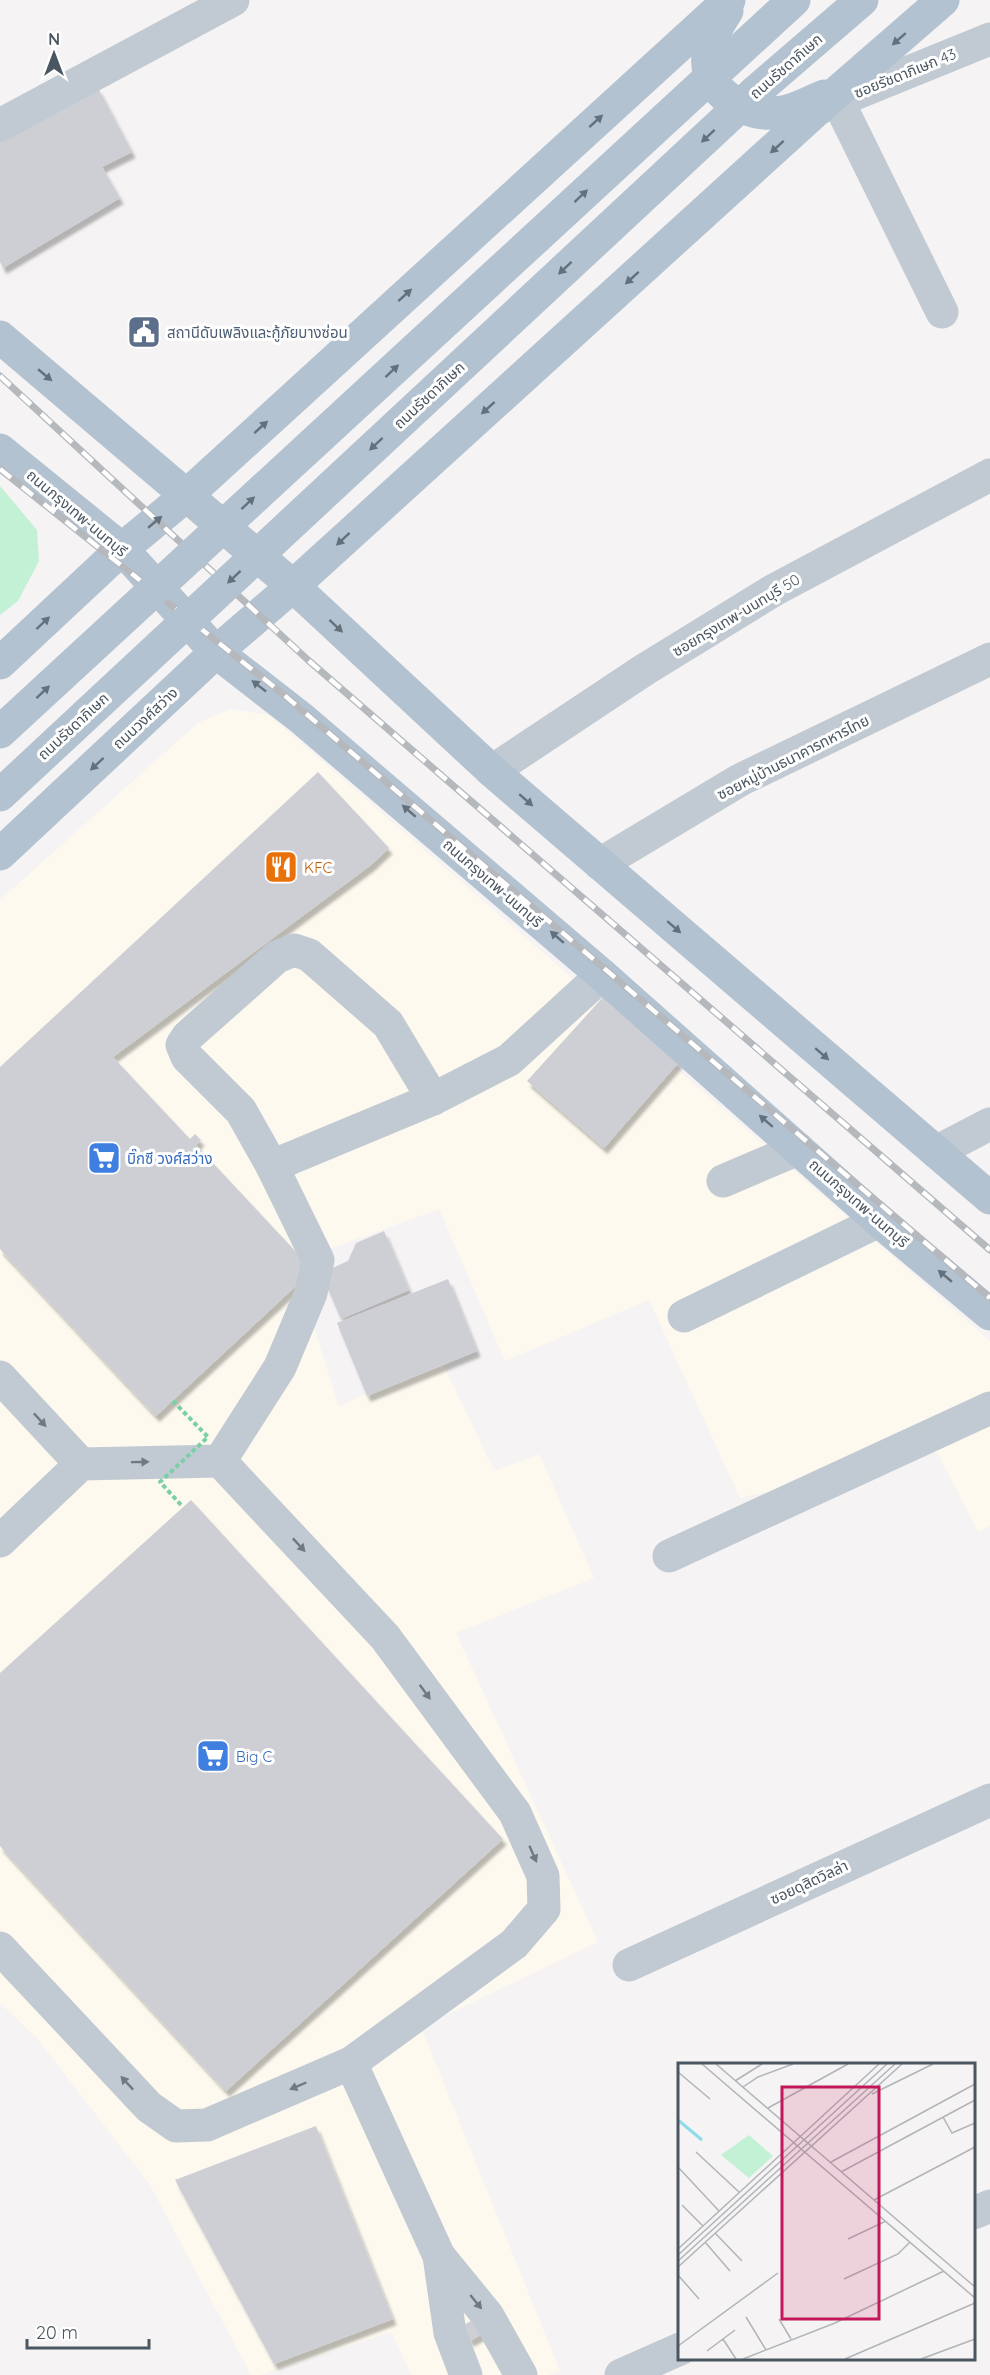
<svg xmlns="http://www.w3.org/2000/svg" width="990" height="2375" viewBox="0 0 990 2375" font-family="Quicksand,'Noto Sans Thai',sans-serif">
<defs>
<filter id="shadow"><feDropShadow dx="3.5" dy="6" stdDeviation="1.5" flood-color="#0004"/></filter>
</defs>
<rect width="100%" height="100%" fill="#f5f3f3"/>
<polygon fill="#fdf9ef" points="230,709 269,715 990,1341 990,1526 978,1532 937,1452 740,1498 649,1300 505,1361 439,1209 294,1262 339,1407 439,1355 494,1471 539,1454 594,1578 456,1633 598,1942 421,2027 560,2371 549,2375 412,2375 391,2332 261,2375 251,2375 150,2185 37,2038 0,2003 0,900 198,723"/>
<polygon fill="#c3f1d5" points="0,486 37,530 39,561 18,601 0,615"/>
<g fill="#cdcfd5" filter="url(#shadow)">
<polygon points="98,88 132,152 102,167 120,198 3,268 0,262 0,132"/>
<polygon points="318,772 389,848 371,865 113,1057 190,1139 195,1134 201,1140 196,1145 313,1270 156,1416 0,1249 0,1067"/>
<polygon points="604,996 679,1062 604,1148 527,1081"/>
<polygon points="384,1231 409,1290 341,1319 321,1273 348,1261 356,1243"/>
<polygon points="448,1279 477,1351 367,1396 337,1323"/>
<polygon points="191,1500 503,1839 226,2091 0,1846 0,1673"/>
<polygon points="316,2126 393,2319 274,2364 175,2180"/>
<polygon points="476,2318 484,2333 470,2341 462,2326"/>
</g>
<g fill="none" stroke-linecap="round" stroke-linejoin="round">
<g stroke="#c1cad2" stroke-width="33">
<polyline points="838,101 942,312"/>
<polyline points="825,106 990,39"/>
<polyline points="0,125 233,0"/>
<polyline points="492,771 644,670 774,590 990,475"/>
<polyline points="600,864 740,780 990,659"/>
<polyline points="936,1152 990,1124"/>
<polyline points="272,1166 241,1111 187,1057 182,1045 188,1036 277,957 294,950 309,955 388,1024 433,1099"/>
<polyline points="723,1181 798,1149"/>
<polyline points="684,1316 879,1221"/>
<polyline points="0,1377 81,1464"/>
<polyline points="220,1461 280,1367 311,1293 318,1260 272,1166 433,1099 509,1060 602,975"/>
<polyline points="0,1541 81,1464 220,1461 385,1637 515,1813 543,1876 544,1909 514,1944 351,2063 207,2125 176,2126 149,2107 0,1948"/>
<polyline points="669,1556 990,1408"/>
<polyline points="629,1965 990,1800"/>
<polyline points="351,2063 439,2256 488,2316 521,2375"/>
<polyline points="974,2213 990,2206"/>
<polyline points="439,2256 450,2333 466,2375"/>
<polyline points="621,2375 680,2349"/>
</g>
<g stroke="#b3c2d1" stroke-width="33">
<path d="M727 11C704 45 695 80 737 104 748 110 758 114 772 113 790 113 808 103 824 96"/>
<polyline points="0,337 293,586 492,771 990,1198"/>
<polyline points="0,450 122,549 216,652 301,718 602,975 879,1221 990,1314"/>
<polyline points="0,663 122,549 187,495 729,0"/>
<polyline points="0,854 216,652 293,586 820,107 943,0"/>
</g>
<g stroke="#b5b8bd" stroke-width="7">
<g id="rail">
<polyline points="0,376 308,660 990,1250"/>
<polyline points="0,469 283,694 990,1298"/>
</g>
</g>
<use href="#rail" stroke="#fff" stroke-width="4.5" stroke-dasharray="14" stroke-linecap="butt"/>
<polyline stroke="#7ad0a6" stroke-width="4" stroke-dasharray="4.5 3" stroke-linecap="butt" points="173,1401 208,1437 160,1482 183,1507"/>
<g stroke="#b3c2d1" stroke-width="33">
<polyline points="0,732 794,0"/>
<polyline points="0,795 754,93 862,0"/>
</g>
</g>
<defs><path id="oneway-solid" d="M-6-.8H1V-3.2L6.5 0L1 3.2V.8H-6Z" transform="scale(1.5)"/></defs>
<g fill="#64717d">
<use href="#oneway-solid" transform="translate(899 39) rotate(139)"/>
<use href="#oneway-solid" transform="translate(596 121) rotate(-42)"/>
<use href="#oneway-solid" transform="translate(708 136) rotate(137)"/>
<use href="#oneway-solid" transform="translate(777 147) rotate(138)"/>
<use href="#oneway-solid" transform="translate(581 196) rotate(-43)"/>
<use href="#oneway-solid" transform="translate(565 268) rotate(137)"/>
<use href="#oneway-solid" transform="translate(632 278) rotate(138)"/>
<use href="#oneway-solid" transform="translate(405 295) rotate(-42)"/>
<use href="#oneway-solid" transform="translate(392 371) rotate(-43)"/>
<use href="#oneway-solid" transform="translate(45 375) rotate(40)"/>
<use href="#oneway-solid" transform="translate(488 408) rotate(138)"/>
<use href="#oneway-solid" transform="translate(261 427) rotate(-42)"/>
<use href="#oneway-solid" transform="translate(376 444) rotate(137)"/>
<use href="#oneway-solid" transform="translate(248 503) rotate(-43)"/>
<use href="#oneway-solid" transform="translate(155 522) rotate(-40)"/>
<use href="#oneway-solid" transform="translate(343 539) rotate(137)"/>
<use href="#oneway-solid" transform="translate(234 577) rotate(137)"/>
<use href="#oneway-solid" transform="translate(43 623) rotate(-43)"/>
<use href="#oneway-solid" transform="translate(336 626) rotate(43)"/>
<use href="#oneway-solid" transform="translate(259 686) rotate(-142)"/>
<use href="#oneway-solid" transform="translate(43 692) rotate(-43)"/>
<use href="#oneway-solid" transform="translate(97 764) rotate(137)"/>
<use href="#oneway-solid" transform="translate(526 800) rotate(41)"/>
<use href="#oneway-solid" transform="translate(409 811) rotate(-139)"/>
<use href="#oneway-solid" transform="translate(674 927) rotate(41)"/>
<use href="#oneway-solid" transform="translate(557 937) rotate(-139)"/>
<use href="#oneway-solid" transform="translate(822 1054) rotate(41)"/>
<use href="#oneway-solid" transform="translate(766 1121) rotate(-139)"/>
<use href="#oneway-solid" transform="translate(945 1276) rotate(-140)"/>
</g>
<g fill="#6e7983">
<use href="#oneway-solid" transform="translate(40 1420) rotate(47)"/>
<use href="#oneway-solid" transform="translate(140 1462) rotate(-1)"/>
<use href="#oneway-solid" transform="translate(299 1545) rotate(47)"/>
<use href="#oneway-solid" transform="translate(425 1692) rotate(54)"/>
<use href="#oneway-solid" transform="translate(533 1854) rotate(66)"/>
<use href="#oneway-solid" transform="translate(127 2083) rotate(-133)"/>
<use href="#oneway-solid" transform="translate(298 2086) rotate(157)"/>
<use href="#oneway-solid" transform="translate(476 2302) rotate(51)"/>
</g>
<defs>
<g id="civic-square" transform="scale(1.725)"><rect x="-9" y="-9" width="18" height="18" rx="4" fill="#5c6f8a" stroke="#fff"/><path d="M-.6-6.5H3V-4.5H.6V-3L4-1V1h2V6H-6V1h2V-1L-.6-3ZM-1.2 2.5V6h2.4V2.5Z" fill="#fff"/></g>
<g id="restaurant-square" transform="scale(1.725)"><rect x="-9" y="-9" width="18" height="18" rx="4" fill="#e8710a" stroke="#fff"/><path d="M-5-6h1v4h1v-4h1v4h1v-4h1v5L-1.5 .5V6h-2V.5L-5-1ZM5-6V6H3V1.5H1.5Q1.5-4 5-6Z" fill="#fff"/></g>
<g id="supermarket-square" transform="scale(1.725)"><rect x="-9" y="-9" width="18" height="18" rx="4" fill="#3f7fe0" stroke="#fff"/><path d="M-6-5.5h2.5l.6 2H6L4.5 2H-2.5L-4.4-4H-6ZM-1.5 3.2a1.3 1.3 0 1 0 .1 0ZM3 3.2a1.3 1.3 0 1 0 .1 0Z" fill="#fff"/></g>
</defs>
<g fill-rule="evenodd">
<use href="#civic-square" x="144" y="332"/>
<use href="#restaurant-square" x="281" y="867"/>
<use href="#supermarket-square" x="104" y="1158"/>
<use href="#supermarket-square" x="213" y="1756"/>
</g>
<g text-anchor="middle" dominant-baseline="central" stroke-width="6" stroke-linejoin="round" paint-order="stroke">
<g font-size="15" fill="#4a5661" stroke="#fff">
<text transform="translate(786 66) rotate(-41)">ถนนรัชดาภิเษก</text>
<text transform="translate(905 73) rotate(-22)">ซอยรัชดาภิเษก 43</text>
<text transform="translate(429 395) rotate(-43)">ถนนรัชดาภิเษก</text>
<text transform="translate(77 513) rotate(40)">ถนนกรุงเทพ-นนทบุรี</text>
<text transform="translate(736 615) rotate(-31)">ซอยกรุงเทพ-นนทบุรี 50</text>
<text transform="translate(145 718) rotate(-43)">ถนนวงศ์สว่าง</text>
<text transform="translate(73 726) rotate(-43)">ถนนรัชดาภิเษก</text>
<text transform="translate(793 757) rotate(-27)">ซอยหมู่บ้านธนาคารทหารไทย</text>
<text transform="translate(493 883) rotate(41)">ถนนกรุงเทพ-นนทบุรี</text>
<text transform="translate(859 1203) rotate(41)">ถนนกรุงเทพ-นนทบุรี</text>
<text transform="translate(809 1882) rotate(-25)">ซอยดุสิตวิลล่า</text>
</g>
<g font-size="15" fill="#4e5e75" stroke="#fff" text-anchor="start">
<text x="167" y="332">สถานีดับเพลิงและกู้ภัยบางซ่อน</text>
</g>
<g font-size="15" fill="#c56008" stroke="#fff" text-anchor="start">
<text x="304" y="867">KFC</text>
</g>
<g font-size="15" fill="#366cbe" stroke="#fff" text-anchor="start">
<text x="127" y="1158">บิ๊กซี วงศ์สว่าง</text>
<text x="236" y="1756">Big C</text>
</g>
</g>
<g transform="translate(678 2063)">
<rect width="297" height="297" fill="#f5f3f3"/>
<path d="M71 72 95 93 71 115 43 92Z" fill="#c3f1d5"/>
<path fill="none" stroke="#90daee" stroke-width="3" d="M0 57 24 77"/>
<path fill="none" stroke="#b1b4b9" stroke-width="1.5" d="M24 1 297 235M38 1 297 224M0 9 32 36M57 18 84 1M65 24 80 14 115 1M194 31 255 1M90 45 170 1M265 54 274 70 297 60M18 89 61 129M153 99 297 21M0 104 41 148M163 109 297 37M196 137 297 84M4 142 25 163M37 170 64 198M170 176 208 158M27 179 52 208M0 186 201 1M0 192 209 1M0 198 217 1M0 204 224 1M0 212 21 236M166 216 220 191 232 179M68 254 88 287M101 256 113 276M45 276 58 296M0 283 100 210M29 288 57 267M65 296 157 260 266 208M167 296 297 240M243 296 297 276"/>
<path fill="#c2185b" fill-opacity="0.15" stroke="#c2185b" stroke-width="3" d="M104 24H201V256H104Z"/>
<rect width="297" height="297" fill="none" stroke="#4a5661" stroke-width="3"/>
</g>
<g transform="translate(54 54)" stroke="#ffffff" stroke-width="4.5" paint-order="stroke">
<path d="M0-4.5L10 22L0 15L-10 22Z" fill="#4a5661"/>
<text y="-9" font-size="16" font-weight="bold" text-anchor="middle" fill="#4a5661">N</text>
</g>
<path d="M27 2339v9h122v-9" fill="none" stroke="#4a5661" stroke-width="3"/>
<text x="36" y="2339" font-size="18" fill="#4a5661" stroke="#ffffff" stroke-width="4.5" paint-order="stroke">20 m</text>
</svg>
